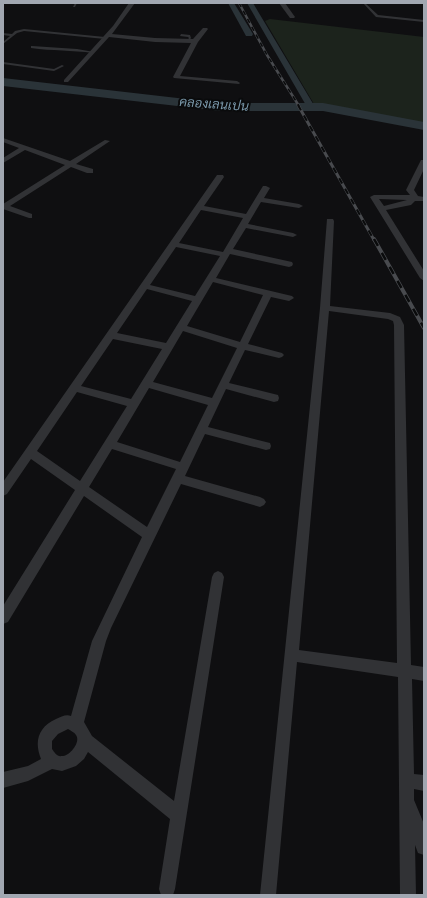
<svg xmlns="http://www.w3.org/2000/svg" width="427" height="898" viewBox="0 0 427 898" font-family="'Space Grotesk',Sarabun,sans-serif">
<rect width="100%" height="100%" fill="#0f0f11"/>
<polygon fill="#1c231c" points="270,19 424,37 424,123 372,113 314,104 265,21"/>
<g fill="none" stroke-linecap="round" stroke-linejoin="round">
<g fill="#2a3338" fill-rule="evenodd">
<polygon points="228,3 234,3 253,34 252,36 246,36"/>
<polygon points="247,3 253,3 315,107 314,109 308,109 307,107"/>
</g>
<polygon fill="#2a3338" fill-rule="evenodd" points="3,78 221,103 323,103 424,122 424,130 323,111 221,111 3,86"/>
<g fill="#313235" fill-rule="evenodd">
<polygon points="75,3 77,3 75,7 73,7"/>
<polygon points="363,3 365,3 378,15 424,20 424,22 376,17"/>
<polygon points="24,29 105,37 106,38 105,39 24,31 17,33 3,44 3,42 10,36 3,35 3,33 12,34 15,31"/>
<polygon points="181,34 190,35 191,38 188,42 186,42 189,38 188,37 180,36"/>
<path d="M32 46 77 49 94 52 93 53C72 50 52 51 31 48V46Z"/>
<polygon points="3,62 54,69 62,65 64,66 54,71 3,64"/>
</g>
<g fill="#313235" fill-rule="evenodd">
<polygon points="129,3 135,3 112,34 155,38 193,39 203,28 207,28 208,29 198,42 180,76 237,81 240,83 239,84 174,78 173,77 191,43 155,42 109,37 68,82 64,82 64,80 113,26"/>
<polygon points="279,3 285,3 295,17 294,18 290,18"/>
<polygon points="3,138 70,161 105,140 110,141 76,164 93,169 93,173 87,173 71,167 10,206 32,214 32,218 29,218 3,209 3,204 65,165 25,150 3,163 3,158 19,148 3,142"/>
<path d="M421 160H424V169L414 190 418 196 424 197V201H415L411 205 386 210 424 271V281L420 278 370 197 374 195H410L406 190ZM379 199 407 200 384 206Z"/>
<path d="M217 175H223L224 177 204 206 246 214 263 186H266L270 188 264 198 299 204 303 206 299 208 261 202 248 224 293 233 297 235 293 237 246 228 233 249 292 262 293 264 292 266 289 267 230 254 216 278 292 296 294 298 289 301 271 297 248 344 282 353 284 355 282 357 279 358 245 350 229 383 278 395 279 398 278 401 274 402 226 389 208 427 266 442 270 443 271 446 270 449 266 450 205 434 185 476 260 497 264 499 266 502 264 505 260 507 181 484 111 628 106 641 84 722 92 736 174 801 212 577 214 573 218 571 222 573 224 577 175 889 173 895H161L159 889 170 819 88 752 84 759 76 766 62 771 52 769 28 781 3 788V772L28 766 41 759C34 742 38 727 56 719 61 717 66 714 71 716L92 641 142 537 84 496 8 622 3 624V606L75 490 31 459 7 494 3 496V482ZM201 210 243 218 223 252 179 243ZM176 247 220 256 195 296 150 285ZM213 282 263 295 240 342 187 326ZM147 289 192 301 166 343 117 333ZM183 331 237 348 212 398 153 382ZM113 339 162 349 131 399 81 386ZM149 388 208 405 180 462 117 442ZM77 392 127 406 80 481 37 451ZM112 449 176 469 147 527 89 487ZM68 729C71 731 74 732 76 735 81 742 70 756 62 756 57 757 55 753 52 749V741L58 734Z"/>
<path d="M327 219H333L334 221 330 306 390 313 400 317 404 325 411 665 424 667V681L412 679 414 774 424 775V791L414 789V800L424 824V855L418 853 415 845 416 895H400L398 677 297 662 276 895H260L320 308ZM329 311 388 319 393 321 394 325 397 663 299 650Z"/>
</g>
<g stroke="#484a4e" stroke-width="2.5">
<polyline id="rail-far2" points="239,3 267,55 299,106"/>
</g>
<g stroke="#484a4e" stroke-width="3">
<polyline id="rail-far1" points="298,105 374,240"/>
</g>
<g stroke="#484a4e" stroke-width="4">
<polyline id="rail" points="374,239 424,328"/>
</g>
<use href="#rail-far2" stroke="#0a0b0c" stroke-width="1.5" stroke-dasharray="4.5" stroke-linecap="butt"/>
<use href="#rail-far1" stroke="#0a0b0c" stroke-width="2" stroke-dasharray="6" stroke-linecap="butt"/>
<use href="#rail" stroke="#0a0b0c" stroke-width="2.5" stroke-dasharray="8" stroke-linecap="butt"/>
</g>
<g text-anchor="middle" dominant-baseline="central" stroke-width="4" stroke-linejoin="round" paint-order="stroke">
<g font-size="13" font-style="italic" fill="#7a98aa" stroke="#0a0b0c">
<text transform="translate(214 104) rotate(4)">คลองเลนเปน</text>
</g>
</g>
<rect width="427" height="898" fill="none" stroke="#a1a7b1" stroke-width="8"/>
</svg>
